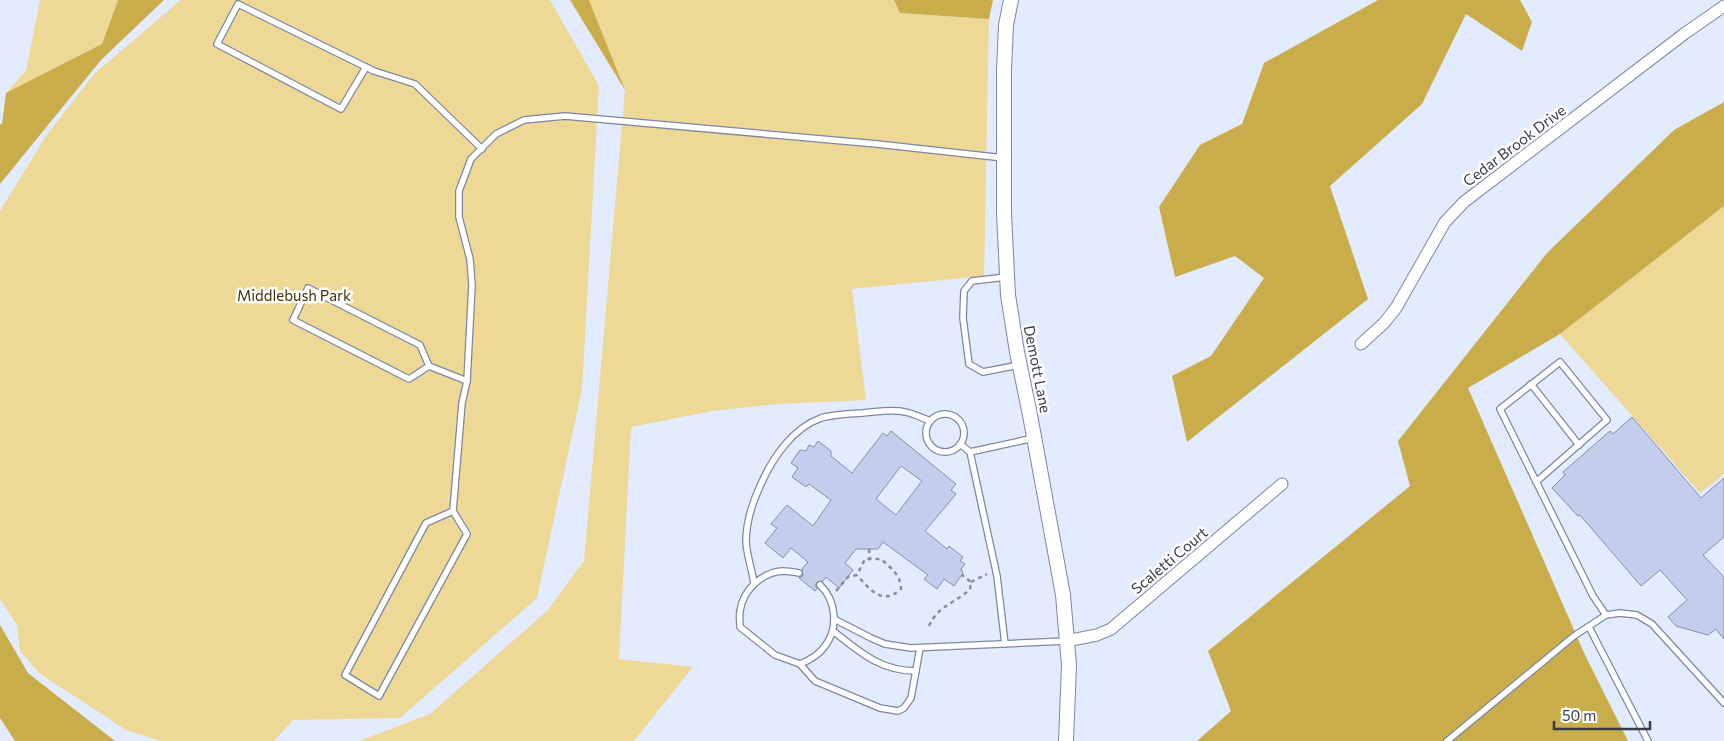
<svg xmlns="http://www.w3.org/2000/svg" width="1724" height="741" viewBox="0 0 1724 741" font-family="Commissioner,sans-serif">
<rect width="100%" height="100%" fill="#e3ebfe"/>
<g fill="#edd895">
<polygon points="40,0 118,0 102,44 78,79 6,93 26,71"/>
<polygon points="181,0 550,0 599,86 582,389 537,598 400,718 293,720 274,741 161,741 126,730 39,673 20,651 17,625 0,599 0,211 46,136 95,73"/>
<polygon points="589,0 894,0 900,13 989,19 984,276 852,289 866,400 777,404 712,411 631,427 619,659 693,667 634,741 359,741 430,714 548,610 584,561 625,90"/>
<polygon points="1724,206 1724,474 1700,493 1560,334"/>
</g>
<g fill="#caad4b">
<polygon points="118,0 164,0 101,60 0,184 0,124 2,124 6,93 102,44"/>
<polygon points="570,0 589,0 625,90"/>
<polygon points="894,0 993,0 989,19 900,13"/>
<polygon points="1378,0 1520,0 1532,22 1522,51 1466,14 1422,104 1330,186 1368,299 1187,442 1172,376 1211,356 1264,278 1235,256 1175,277 1159,207 1200,145 1242,124 1264,63"/>
<polygon points="1724,102 1724,206 1560,334 1468,388 1585,655 1628,741 1197,741 1231,711 1208,651 1410,486 1398,441 1547,253 1674,130"/>
<polygon points="0,625 28,673 115,741 15,741 0,718"/>
</g>
<g fill="#c3ceed" stroke="#838eaa" fill-rule="evenodd">
<polygon points="1632,417 1701,498 1724,478 1724,537 1703,555 1724,577 1724,639 1716,629 1708,635 1676,626 1668,617 1687,600 1660,570 1641,586 1580,515 1578,516 1552,488 1565,475 1563,472 1610,431 1613,434"/>
<path d="M891 431 956 484 951 490 956 494 925 531 947 549 949 546 963 557 960 561 965 564 961 569 963 573 954 586 944 579 937 589 924 579 928 575 883 542 878 549H856L845 563 853 570 839 588 826 577 823 581 817 582 815 585 817 589 815 591 799 578 803 576 802 569 808 562 791 548 783 558 765 543 777 528 771 524 787 505 813 526 831 500 809 484 806 487 792 477 798 468 791 463 800 450 806 451 809 445 814 447 818 441 831 451V456L852 473 883 433 887 436ZM901 466 922 481 896 515 876 499Z"/>
</g>
<g fill="none" stroke-linecap="round" stroke-linejoin="round">
<g stroke="#7d87a4" stroke-width="8">
<g id="service">
<polyline points="366,67 341,109 217,44 238,4 374,71 415,84 482,149"/>
<polyline points="1006,277 972,281 964,291 963,318 969,364 983,372 1019,365"/>
<polyline points="429,366 409,379 293,320 308,288 420,345 429,366 467,381 472,285 470,259 459,217 459,191 471,159 496,134 524,120 565,116 877,144 1004,158"/>
<polyline points="1531,384 1579,445"/>
<circle cx="945" cy="433" r="19"/>
<polyline points="960,444 970,452 997,576 1005,644"/>
<polyline points="970,452 1034,438"/>
<polyline points="1536,482 1607,420 1560,362 1500,409 1593,596 1606,615"/>
<polyline points="453,511 467,534 379,696 345,675 426,523 453,511 462,403 467,381"/>
<path d="M799 573C794 572 788 571 783 571 762 572 743 590 740 611 739 616 740 622 740 627L775 655 800 664C810 660 819 655 825 646 839 628 836 600 820 585"/>
<path d="M754 583C752 570 747 556 746 542 746 523 753 501 761 484 773 457 793 428 821 418 835 414 849 414 863 413 876 412 892 409 905 412 913 413 922 418 930 421"/>
<polyline points="834,619 871,638 885,644 911,648 1066,641"/>
<polyline points="1589,627 1648,741"/>
<path d="M833 631C860 652 880 671 916 671"/>
<polyline points="800,664 815,681 880,708 898,711 904,708 911,698 920,648"/>
<polyline points="1447,741 1574,636 1606,615 1620,613 1637,615 1652,624 1724,703"/>
</g>
</g>
<g stroke="#7d87a4" stroke-width="13">
<g id="minor">
<polyline points="1361,344 1384,323 1396,308 1445,222 1464,202 1684,34 1724,6"/>
<polyline points="1066,641 1097,635 1111,629 1282,484"/>
</g>
</g>
<g stroke="#7d87a4" stroke-width="16">
<polyline id="tertiary" points="1011,0 1006,25 1004,70 1004,213 1008,295 1017,352 1030,415 1063,595 1069,665 1066,741"/>
</g>
<g stroke="#878d9d" stroke-width="2.5" stroke-dasharray="4 4" stroke-linecap="butt">
<polyline points="869,549 870,559"/>
<polyline points="971,582 987,574"/>
<path d="M836 591 848 577 857 575 865 559H881C891 568 901 575 901 589 883 606 870 590 857 575"/>
<path d="M929 626C939 604 955 604 970 589L971 582 962 575"/>
</g>
<use href="#service" stroke="#fff" stroke-width="5.5"/>
<use href="#minor" stroke="#fff" stroke-width="11"/>
<use href="#tertiary" stroke="#fff" stroke-width="14"/>
</g>
<g text-anchor="middle" dominant-baseline="central" stroke-width="5" stroke-linejoin="round" paint-order="stroke">
<g font-size="15" fill="#383c49" stroke="#fff">
<text transform="translate(1514 145) rotate(-37)">Cedar Brook Drive</text>
<text transform="translate(1038 369) rotate(79)">Demott Lane</text>
<text transform="translate(1169 560) rotate(-40)">Scaletti Court</text>
</g>
<g font-size="15" fill="#3e3206" stroke="#fff">
<text x="294" y="295">Middlebush Park</text>
</g>
</g>
<path d="M1554 721v8h96v-8" fill="none" stroke="#383c49" stroke-width="2.5"/>
<text x="1562" y="721" font-size="15" fill="#383c49" stroke="#ffffff" stroke-width="4" paint-order="stroke">50 m</text>
</svg>
